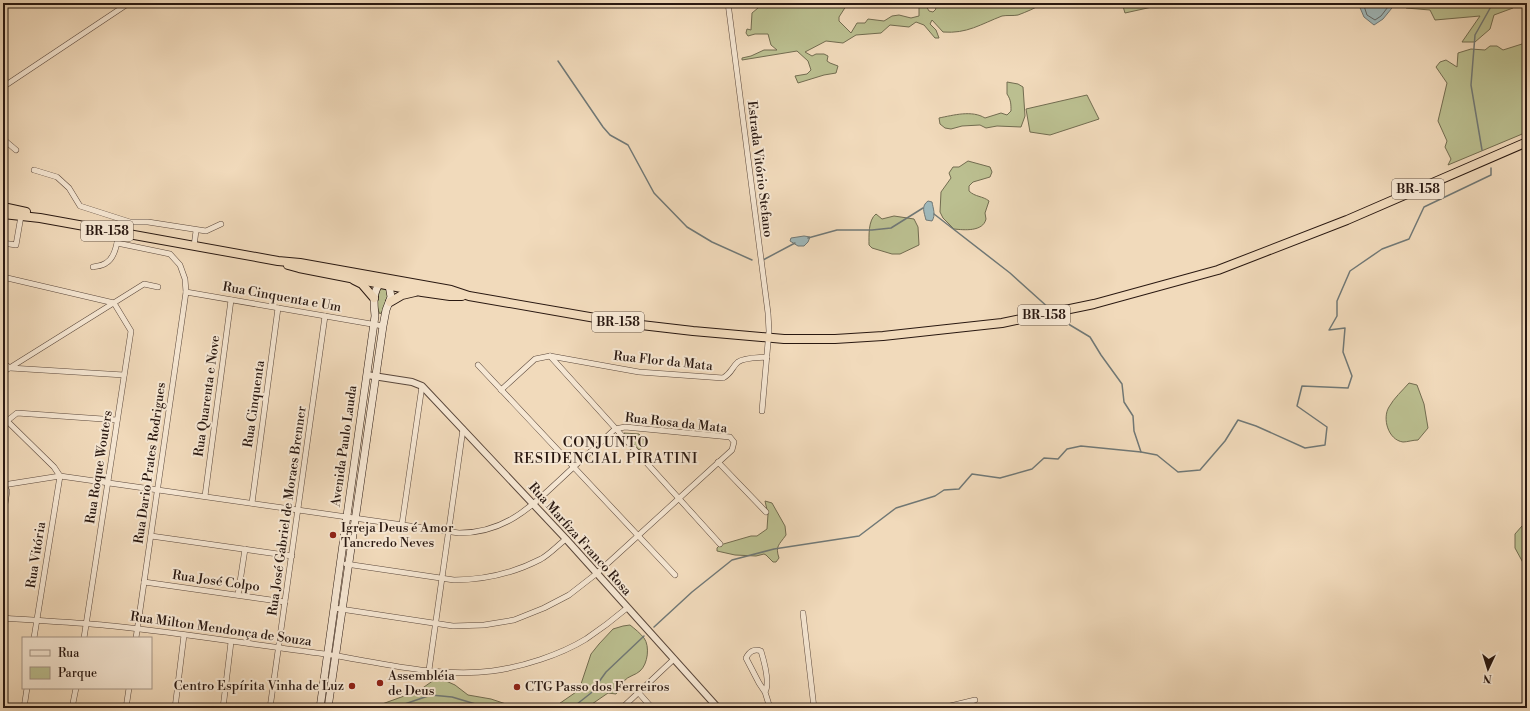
<svg xmlns="http://www.w3.org/2000/svg" width="1530" height="711" viewBox="0 0 1530 711" font-family="'Libre Bodoni',serif">
<rect width="100%" height="100%" fill="#f1dabb"/>
<filter id="stains"><feTurbulence type="fractalNoise" baseFrequency=".005" numOctaves="4"/><feColorMatrix values="0 0 0 0 .2 0 0 0 0 .09 0 0 0 0 .02 0 0 0 .5 -.17"/></filter>
<radialGradient id="worn" r=".72"><stop offset=".6" stop-color="#630" stop-opacity="0"/><stop offset="1" stop-color="#630" stop-opacity=".3"/></radialGradient>
<g fill="#bbbf90" stroke="#726c50">
<path d="M759 3H848L839 17V21L851 33 857 23H865L868 19 884 21 892 16 899 15 911 18 919 16V8L921 5 925 4 929 11 933 12 936 9 933 3H954L956 6 960 7 961 3H1043C1036 8 1026 12 1018 15 1013 16 1007 15 1002 16 981 24 967 34 943 32L932 20 930 24 936 30 939 38H935L924 25 916 22 909 27 890 25 881 33 856 35 843 43 826 41 805 52 812 56 816 54H824L828 56 827 61 830 63 838 66 836 73 824 75 798 83 795 76 807 74 811 70 808 61 797 51 742 60V58L751 56 764 50H777L771 45 768 34H755L748 36 746 33 747 29 751 30 752 13 758 8Z"/>
<polygon points="1122,3 1170,3 1125,13"/>
<polygon points="1408,3 1513,3 1513,8 1494,15 1490,29 1475,42 1462,42 1480,16 1435,20 1430,10 1406,8"/>
<polygon points="1522,44 1527,44 1527,132 1448,165 1451,159 1445,147 1447,141 1438,121 1447,83 1436,67 1440,62 1446,60 1457,67 1458,53 1471,49 1485,50 1490,46 1497,46 1503,50"/>
<path d="M1007 82 1018 84 1023 87 1025 116 1021 127 997 126 986 128 980 125 962 126 951 129 945 128 940 124 939 118C954 115 972 110 985 118L1001 113 1007 115 1011 111C1011 104 1011 100 1007 94Z"/>
<polygon points="1087,95 1099,119 1050,135 1030,132 1026,109"/>
<path d="M968 161 990 167 992 172 990 177 973 182 969 186V191C975 197 983 196 989 201 988 205 986 209 985 213 985 215 986 217 986 219 983 232 964 230 954 229L943 218 940 212 941 192 951 178 949 173 953 167H959Z"/>
<path d="M876 214 882 219 894 216 914 219 918 227 919 245 900 254H892L872 248 869 245C869 236 868 220 876 214Z"/>
<path d="M384 286C390 294 388 306 380 314 375 306 376 291 384 286Z"/>
<path d="M1409 383 1417 385 1424 404 1428 428 1418 440C1413 440 1407 442 1403 442 1388 440 1382 418 1389 407 1394 398 1402 391 1409 383Z"/>
<polygon points="624,433 639,434 647,444 639,450"/>
<path d="M765 501 772 503 785 526 786 535C779 545 775 546 779 558L776 562H773L766 555 764 554 756 556 735 555 717 551V548L720 545 751 536H757L767 529 768 514Z"/>
<polygon points="1522,526 1527,527 1527,570 1515,548 1515,534"/>
<path d="M630 625C635 629 640 633 644 638 650 646 648 664 640 671 636 675 628 676 624 681 621 685 620 690 616 694L608 693 592 704 589 708H553L579 690 591 654 599 644 613 629 623 626Z"/>
<polygon points="434,680 446,681 455,685 468,695 491,699 518,708 371,708 407,695 414,694"/>
</g>
<g fill="#9fb8ba" stroke="#707876">
<polygon points="1358,3 1396,3 1383,19 1374,25 1364,17"/>
<path d="M928 201 932 202C933 208 936 215 932 221L926 220C924 212 921 206 928 201Z"/>
<polygon points="804,236 810,237 808,242 804,246 798,246 790,241 791,238"/>
</g>
<g fill="none" stroke-linecap="round" stroke-linejoin="round">
<polyline stroke="#646866" stroke-width="1" points="1363,3 1367,15 1375,20 1381,16 1391,3"/>
<g stroke="#707876" stroke-width="1.5">
<polyline points="558,61 603,127 610,135 628,145 654,193 687,227 712,242 752,260"/>
<polyline points="1482,150 1471,85 1475,35 1493,3"/>
<polyline points="934,214 1010,273 1050,309"/>
<polyline points="808,238 837,230 872,230 891,228 923,208"/>
<polyline points="763,260 795,243"/>
<polyline points="1060,319 1090,337 1101,355 1122,384 1124,402 1133,416 1134,431 1141,452"/>
<polyline points="654,627 692,592 732,560 774,549 859,536 896,508 935,496 944,490 959,489 972,474 1000,478 1032,469 1044,458 1058,459 1067,449 1081,446 1141,452 1157,455 1178,472 1200,470 1225,441 1238,420 1256,426 1305,448 1325,445 1327,427 1297,406 1302,386 1348,388 1352,376 1343,352 1345,328 1329,330 1337,316 1337,301 1350,271 1382,249 1409,239 1424,207 1491,175 1491,168"/>
<polyline points="393,708 431,695 452,697 489,708"/>
<polyline points="572,708 591,693 606,672 644,636"/>
</g>
<g stroke="#5b483c" stroke-width="6">
<g id="minor">
<polyline points="728,3 768,313 769,331 762,411"/>
<polyline points="3,87 129,3"/>
<polyline points="3,139 16,150"/>
<polyline points="34,170 57,177 69,188 80,206 130,222 148,222 206,231 221,224"/>
<polyline points="3,243 16,245 21,216"/>
<polyline points="117,243 170,254 180,265 185,279 186,292 136,638"/>
<polyline points="194,246 196,231"/>
<path d="M93 267C97 266 102 266 106 263 115 258 117 243 119 233"/>
<polyline points="3,277 114,303 131,331 84,638"/>
<polyline points="186,292 383,326"/>
<polyline points="550,356 720,544"/>
<polyline points="3,363 10,368 124,375"/>
<polyline points="478,365 675,575"/>
<polyline points="3,372 144,284 158,287"/>
<path d="M501 390 535 359 550 356 639 372 723 378C732 373 732 367 738 362 745 357 759 358 767 357"/>
<polyline points="3,417 54,467 60,476 34,638"/>
<polyline points="7,421 17,413 117,420"/>
<polyline points="718,462 766,512"/>
<polyline points="3,484 7,491 3,517"/>
<path d="M3 485 60 476 459 533C506 533 532 506 564 476 581 460 598 445 615 429L625 427 730 437 734 442 732 450 596 574 569 595 544 608 514 620 484 625 453 626 334 608"/>
<polyline points="205,496 231,300"/>
<polyline points="252,503 278,308"/>
<polyline points="402,524 422,386"/>
<polyline points="151,536 292,556"/>
<path d="M346 564 454 580C485 580 514 573 541 559 550 554 558 545 566 539"/>
<polyline points="144,582 285,602"/>
<polyline points="238,595 245,549"/>
<polyline points="803,613 814,708"/>
<path d="M3 618C40 621 76 622 113 626 183 633 254 645 325 654 378 662 437 678 492 671 522 667 560 655 586 639 601 629 614 619 627 608"/>
<polyline points="429,670 463,429"/>
<polyline points="638,692 652,708"/>
<path d="M765 692C770 684 764 661 761 651 754 648 749 652 746 658L759 683 765 692 770 708"/>
<polyline points="24,708 27,688"/>
<polyline points="72,708 76,688"/>
<polyline points="126,708 129,688"/>
<polyline points="175,708 184,635"/>
<polyline points="223,708 231,642"/>
<polyline points="270,708 325,316"/>
<polyline points="622,708 674,659"/>
<polyline points="792,708 813,706"/>
<polyline points="942,708 975,700"/>
</g>
</g>
<g stroke="#5b483c" stroke-width="8">
<polyline id="tertiary" points="367,375 412,382 422,386 566,539 718,708"/>
</g>
<g stroke="#291811" stroke-width="8">
<g id="secondary">
<path d="M320 708 375 316C374 303 372 294 380 283"/>
<polyline points="328,708 383,326 386,310 391,297 389,285"/>
</g>
</g>
<g stroke="#291811" stroke-width="10">
<g id="trunk">
<polyline points="3,207 26,212"/>
<polyline points="3,214 40,218 278,261 300,263 451,290 469,296 624,323 693,331 784,339 835,339 883,336 1002,323 1094,304 1218,270 1347,220 1527,142"/>
<polyline points="288,265 299,268 422,292 450,296 462,296"/>
<polyline points="354,280 362,284 374,298"/>
<polyline points="390,302 402,295 415,292"/>
</g>
</g>
<use href="#minor" stroke="#f6e7d3" stroke-width="5"/>
<use href="#tertiary" stroke="#f6e7d3" stroke-width="6"/>
<use href="#secondary" stroke="#f6e7d3" stroke-width="7"/>
<use href="#trunk" stroke="#f1dabb" stroke-width="8"/>
</g>
<g fill="#8f2418" stroke="#f6e7d3" stroke-width="1.5">
<circle cx="333" cy="535" r="4"/>
<circle cx="380" cy="683" r="4"/>
<circle cx="352" cy="686" r="4"/>
<circle cx="517" cy="687" r="4"/>
</g>
<g text-anchor="middle" dominant-baseline="central" stroke-width="4" stroke-linejoin="round" paint-order="stroke">
<g fill="#f6e7d3" stroke="#66564b" stroke-width="1">
<rect x="1392" y="179" width="52" height="20" rx="3"/>
<rect x="81" y="221" width="52" height="20" rx="3"/>
<rect x="1018" y="305" width="52" height="20" rx="3"/>
<rect x="592" y="312" width="52" height="20" rx="3"/>
</g>
<g font-size="12" font-weight="bold" fill="#291811">
<text x="1418" y="189">BR-158</text>
<text x="107" y="231">BR-158</text>
<text x="1044" y="315">BR-158</text>
<text x="618" y="322">BR-158</text>
</g>
<g font-size="13" fill="#291811" stroke="#f6e7d3">
<text transform="translate(760 169) rotate(83)">Estrada Vitório Stefano</text>
<text transform="translate(282 297) rotate(10)">Rua Cinquenta e Um</text>
<text transform="translate(663 361) rotate(6)">Rua Flor da Mata</text>
<text transform="translate(207 396) rotate(-82)">Rua Quarenta e Nove</text>
<text transform="translate(254 404) rotate(-82)">Rua Cinquenta</text>
<text transform="translate(676 423) rotate(6)">Rua Rosa da Mata</text>
<text transform="translate(344 446) rotate(-82)">Avenida Paulo Lauda</text>
<text transform="translate(150 463) rotate(-82)">Rua Dario Prates Rodrigues</text>
<text transform="translate(99 467) rotate(-81)">Rua Roque Wouters</text>
<text transform="translate(287 511) rotate(-82)">Rua José Gabriel de Moraes Brenner</text>
<text transform="translate(580 539) rotate(48)">Rua Marfiza Franco Rosa</text>
<text transform="translate(36 555) rotate(-81)">Rua Vitória</text>
<text transform="translate(216 581) rotate(8)">Rua José Colpo</text>
<text transform="translate(221 629) rotate(8)">Rua Milton Mendonça de Souza</text>
</g>
<g font-size="13" fill="#291811" stroke="#f6e7d3" text-anchor="start">
<text x="341" y="528">Igreja Deus é Amor<tspan x="341" dy="15">Tancredo Neves</tspan></text>
<text x="388" y="676">Assembléia<tspan x="388" dy="15">de Deus</tspan></text>
<text x="344" y="686" text-anchor="end">Centro Espírita Vinha de Luz</text>
<text x="525" y="687">CTG Passo dos Ferreiros</text>
</g>
<g font-size="14" letter-spacing="1" fill="#291811" stroke="#f6e7d3">
<text x="606" y="443">CONJUNTO<tspan x="606" dy="16">RESIDENCIAL PIRATINI</tspan></text>
</g>
</g>
<rect width="1530" height="711" fill="none" stroke="#f1dabb" stroke-width="16"/>
<rect x="4" y="4" width="1522" height="703" fill="none" stroke="#291811" stroke-width="2"/>
<rect x="8" y="8" width="1514" height="695" fill="none" stroke="#291811"/>
<rect x="22" y="637" width="130" height="52" fill="#f6e7d3" stroke="#a49485"/>
<rect x="30" y="650" width="20" height="6" fill="#f6e7d3" stroke="#a49485"/>
<text x="58" y="657" font-size="12" fill="#291811">Rua</text>
<rect x="30" y="667" width="20" height="12" fill="#bbbf90" stroke="#a49485"/>
<text x="58" y="677" font-size="12" fill="#291811">Parque</text>
<g transform="translate(1488 669) rotate(184)" stroke="#f6e7d3" stroke-width="3" paint-order="stroke">
<path d="M0-3L7 15L0 10L-7 15Z" fill="#291811"/>
<text y="-6" font-size="11" font-weight="bold" text-anchor="middle" fill="#291811">N</text>
</g>
<rect width="100%" height="100%" filter="url(#stains)"/>
<rect width="100%" height="100%" fill="url(#worn)"/>
</svg>
